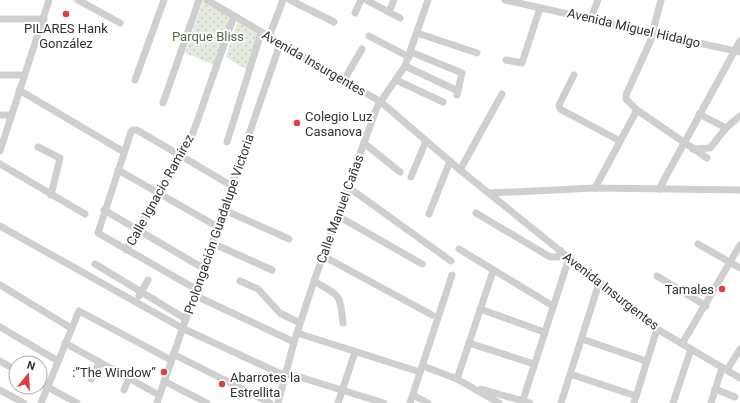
<svg xmlns="http://www.w3.org/2000/svg" width="740" height="403" viewBox="0 0 740 403" font-family="Roboto,sans-serif">
<defs>
<pattern id="park-dots" width="8" height="8" patternUnits="userSpaceOnUse"><rect width="8" height="8" fill="#e4ebde"/><path d="M2 2h.1M6 6h.1" fill="none" stroke="#c4cabf" stroke-width="1.8" stroke-linecap="round"/></pattern>
</defs>
<rect width="100%" height="100%" fill="#fff"/>
<g fill="url(#park-dots)">
<polygon points="203,1 232,16 214,65 185,53"/>
<polygon points="237,22 261,35 249,71 226,57"/>
</g>
<g fill="none" stroke-linecap="round" stroke-linejoin="round">
<g stroke="#cfcfcf" stroke-width="7">
<polyline points="78,0 120,23"/>
<polyline points="207,0 381,102 460,170 657,329 740,378"/>
<polyline points="290,0 334,22"/>
<polyline points="366,0 400,18"/>
<polyline points="505,0 740,52"/>
<polyline points="389,12 394,0"/>
<polyline points="355,13 361,0"/>
<polyline points="591,18 598,0"/>
<polyline points="0,19 44,19"/>
<polyline points="417,33 477,53"/>
<polyline points="369,36 409,57"/>
<polyline points="269,37 283,0"/>
<polyline points="411,52 462,73 457,95"/>
<polyline points="506,60 522,63 540,8"/>
<polyline points="405,66 458,91"/>
<polyline points="0,75 24,75"/>
<polyline points="574,75 559,105 560,109 620,141"/>
<polyline points="135,80 164,0"/>
<polyline points="344,80 362,49"/>
<polyline points="396,80 443,102"/>
<polyline points="19,90 124,152"/>
<polyline points="163,103 199,0"/>
<polyline points="637,110 707,158"/>
<polyline points="699,114 726,128 740,116"/>
<polyline points="0,115 11,115"/>
<polyline points="227,142 261,33"/>
<polyline points="364,143 400,172"/>
<polyline points="38,147 60,158 51,195"/>
<polyline points="693,149 710,148 726,128"/>
<polyline points="0,151 49,0"/>
<polyline points="0,164 85,214"/>
<polyline points="118,170 218,227"/>
<polyline points="460,170 502,94"/>
<polyline points="411,177 426,141"/>
<polyline points="348,187 451,261"/>
<polyline points="595,188 637,110 626,99 626,95 650,42 661,0"/>
<polyline points="659,189 740,41"/>
<polyline points="490,193 595,188 740,190"/>
<polyline points="104,210 203,268"/>
<polyline points="224,210 289,239"/>
<polyline points="476,213 550,257 558,257 561,251"/>
<polyline points="429,214 450,161"/>
<polyline points="338,216 422,264"/>
<polyline points="0,226 182,328 279,373 293,375 384,403"/>
<polyline points="212,243 272,270"/>
<polyline points="698,244 740,268"/>
<polyline points="459,249 553,306"/>
<polyline points="126,250 192,136 234,16"/>
<polyline points="323,256 432,315"/>
<polyline points="95,264 186,319"/>
<polyline points="657,276 706,306"/>
<polyline points="240,281 258,289 280,313 300,323"/>
<path d="M314 281C340 297 340 292 343 323"/>
<polyline points="0,285 71,328"/>
<polyline points="196,289 98,233 131,132 133,130 137,130 232,186"/>
<polyline points="194,295 294,342"/>
<polyline points="139,296 148,280"/>
<polyline points="480,309 544,332"/>
<polyline points="0,327 58,361"/>
<polyline points="297,333 420,372"/>
<polyline points="582,339 646,361"/>
<polyline points="65,343 159,395"/>
<polyline points="469,343 534,364"/>
<polyline points="682,344 740,245"/>
<polyline points="173,354 270,403"/>
<polyline points="0,361 16,370"/>
<polyline points="423,366 457,379 499,403"/>
<polyline points="727,370 740,349"/>
<polyline points="570,374 636,396"/>
<polyline points="91,379 100,362"/>
<polyline points="457,379 493,271"/>
<polyline points="164,381 207,403"/>
<polyline points="40,383 77,403"/>
<polyline points="481,389 530,403"/>
<polyline points="715,389 735,397"/>
<polyline points="0,390 24,403"/>
<polyline points="124,390 129,378"/>
<polyline points="413,395 428,403"/>
<polyline points="41,403 79,311 171,360"/>
<polyline points="157,403 280,44"/>
<polyline points="278,403 294,342 314,281 377,107 405,66 428,0"/>
<polyline points="338,403 355,352"/>
<polyline points="410,403 452,275"/>
<polyline points="522,403 569,258"/>
<polyline points="561,403 599,283"/>
<polyline points="634,403 657,329"/>
<polyline points="673,403 691,349"/>
<polyline points="711,403 722,368"/>
</g>
</g>
<g fill="#df3e3f" stroke="#fff" stroke-width="1.5">
<circle cx="66" cy="14" r="4"/>
<circle cx="297" cy="123" r="4"/>
<circle cx="722" cy="289" r="4"/>
<circle cx="164" cy="372" r="4"/>
<circle cx="222" cy="384" r="4"/>
</g>
<g text-anchor="middle" dominant-baseline="central" stroke-width="4" stroke-linejoin="round" paint-order="stroke">
<g font-size="13" fill="#323232" stroke="#fff" text-anchor="start">
<text x="66" y="28" text-anchor="middle">PILARES Hank<tspan x="66" dy="15">González</tspan></text>
<text x="305" y="116">Colegio Luz<tspan x="305" dy="15">Casanova</tspan></text>
<text x="714" y="289" text-anchor="end">Tamales</text>
<text x="156" y="372" text-anchor="end">:”The Window”</text>
<text x="230" y="377">Abarrotes la<tspan x="230" dy="15">Estrellita</tspan></text>
</g>
<g font-size="13" fill="#323232" stroke="#fff">
<text transform="translate(634 28) rotate(13)">Avenida Miguel Hidalgo</text>
<text transform="translate(314 63) rotate(30)">Avenida Insurgentes</text>
<text transform="translate(160 190) rotate(-61)">Calle Ignacio Ramírez</text>
<text transform="translate(340 209) rotate(-70)">Calle Manuel Cañas</text>
<text transform="translate(219 224) rotate(-71)">Prolongación Guadalupe Victoria</text>
<text transform="translate(611 291) rotate(38)">Avenida Insurgentes</text>
</g>
<g font-size="13" fill="#526d40" stroke="#fff">
<text x="208" y="36">Parque Bliss</text>
</g>
</g>
<g transform="translate(28 375) rotate(18)"><circle r="19" fill="#ffffff" stroke="#adadad"/>
<path d="M0-3L7 15L0 10L-7 15Z" fill="#df3e3f"/>
<text y="-6" font-size="11" font-weight="bold" text-anchor="middle" fill="#323232">N</text>
</g>
</svg>
